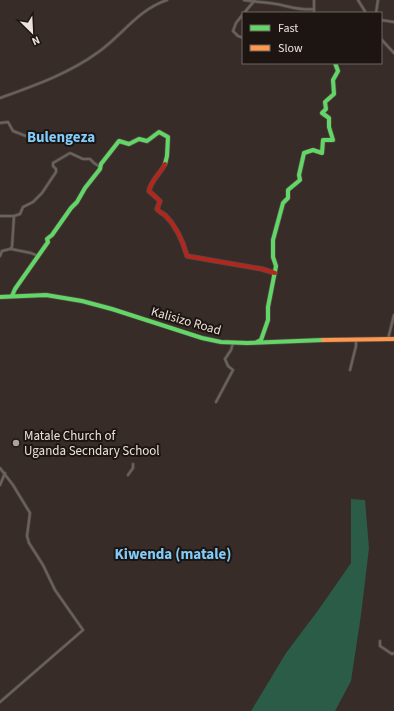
<svg xmlns="http://www.w3.org/2000/svg" width="394" height="711" viewBox="0 0 394 711" font-family="'Source Sans 3',sans-serif">
<rect width="100%" height="100%" fill="#372c27"/>
<polygon fill="#2a5c47" points="351,499 365,500 369,548 361,615 351,681 335,711 251,711 286,653 319,609 351,563"/>
<g fill="none" stroke-linecap="round" stroke-linejoin="round">
<g stroke="#534a45" stroke-width="3.5">
<g id="street">
<path d="M244 0C254 2 265 2 276 4 288 6 301 11 314 9"/>
<polyline points="358,0 366,13"/>
<polyline points="244,13 255,0"/>
<polyline points="314,13 314,0"/>
<polyline points="376,13 378,0"/>
<polyline points="243,14 236,23 233,31 238,36 243,38"/>
<polyline points="381,20 394,22"/>
<polyline points="381,39 394,53"/>
<path d="M0 98C33 86 68 74 97 53 122 36 137 10 167 0"/>
<polyline points="0,123 8,122 13,131 26,136"/>
<polyline points="0,216 14,216 12,247 10,249 2,251 0,256"/>
<polyline points="14,216 20,214 23,207 33,202 42,193 56,172 56,169 53,166 53,163 70,153 83,159 90,159 94,163 100,167"/>
<polyline points="11,249 31,253 38,256"/>
<polyline points="388,339 394,315"/>
<polyline points="350,370 356,346 356,340"/>
<polyline points="216,402 233,370 228,366 225,359 231,350 233,343"/>
<polyline points="0,468 13,485 30,513 27,536 29,543 43,565 55,590 83,630 0,702"/>
<polyline points="128,475 133,468 133,464"/>
<polyline points="0,485 5,473"/>
<polyline points="380,641 380,646 392,654 394,653"/>
</g>
</g>
<g stroke="#534a45" stroke-width="5.5">
<g id="fast">
<polyline points="12,296 15,289 48,242 47,239 52,235 71,208 77,202 85,188 100,169 101,164 119,141 129,144 139,139 147,141 159,132 168,137 167,156 165,164"/>
<polyline points="0,297 46,295 82,301 112,309 202,338 221,342 247,343 323,340"/>
<polyline points="257,342 261,340 268,320 268,307 276,266 273,257 273,240 283,203 288,198 288,190 300,180 299,175 304,153 313,150 322,153 323,140 333,140 329,127 329,118 322,113 326,109 325,102 334,94 333,80 338,71 335,63"/>
</g>
</g>
<g stroke="#534a45" stroke-width="5.5">
<polyline id="slow" points="323,340 394,339"/>
</g>
<g stroke="#534a45" stroke-width="5.5">
<path id="jam" d="M165 164C161 173 151 180 149 191L160 201 157 209C159 212 162 213 165 215 176 226 183 241 187 256L262 269 275 273"/>
</g>
<use href="#street" stroke="#6a625d" stroke-width="2"/>
<use href="#fast" stroke="#63d668" stroke-width="4"/>
<use href="#slow" stroke="#ff974d" stroke-width="4"/>
<use href="#jam" stroke="#b3261e" stroke-width="4"/>
</g>
<circle fill="#ada29c" stroke="#1d1511" stroke-width="1.5" cx="16" cy="443" r="4"/>
<g text-anchor="middle" dominant-baseline="central" stroke-width="4" stroke-linejoin="round" paint-order="stroke">
<g font-size="13" fill="#ede1db" stroke="#1d1511">
<text transform="translate(186 321) rotate(16)">Kalisizo Road</text>
</g>
<g font-size="13" fill="#ede1db" stroke="#1d1511" text-anchor="start">
<text x="24" y="436">Matale Church of<tspan x="24" dy="15">Uganda Secndary School</tspan></text>
</g>
<g font-size="15" font-weight="bold" fill="#80ccfa" stroke="#1d1511">
<text x="61" y="137">Bulengeza</text>
<text x="173" y="554">Kiwenda (matale)</text>
</g>
</g>
<rect x="242" y="12" width="140" height="52" fill="#1d1511" stroke="#706762"/>
<rect x="250" y="25" width="20" height="6" fill="#63d668" stroke="#706762"/>
<text x="278" y="32" font-size="12" fill="#ede1db">Fast</text>
<rect x="250" y="45" width="20" height="6" fill="#ff974d" stroke="#706762"/>
<text x="278" y="52" font-size="12" fill="#ede1db">Slow</text>
<g transform="translate(32 32) rotate(156)" stroke="#1d1511" stroke-width="3" paint-order="stroke">
<path d="M0-3L7 15L0 10L-7 15Z" fill="#ede1db"/>
<text y="-6" font-size="11" font-weight="bold" text-anchor="middle" fill="#ede1db">N</text>
</g>
</svg>
